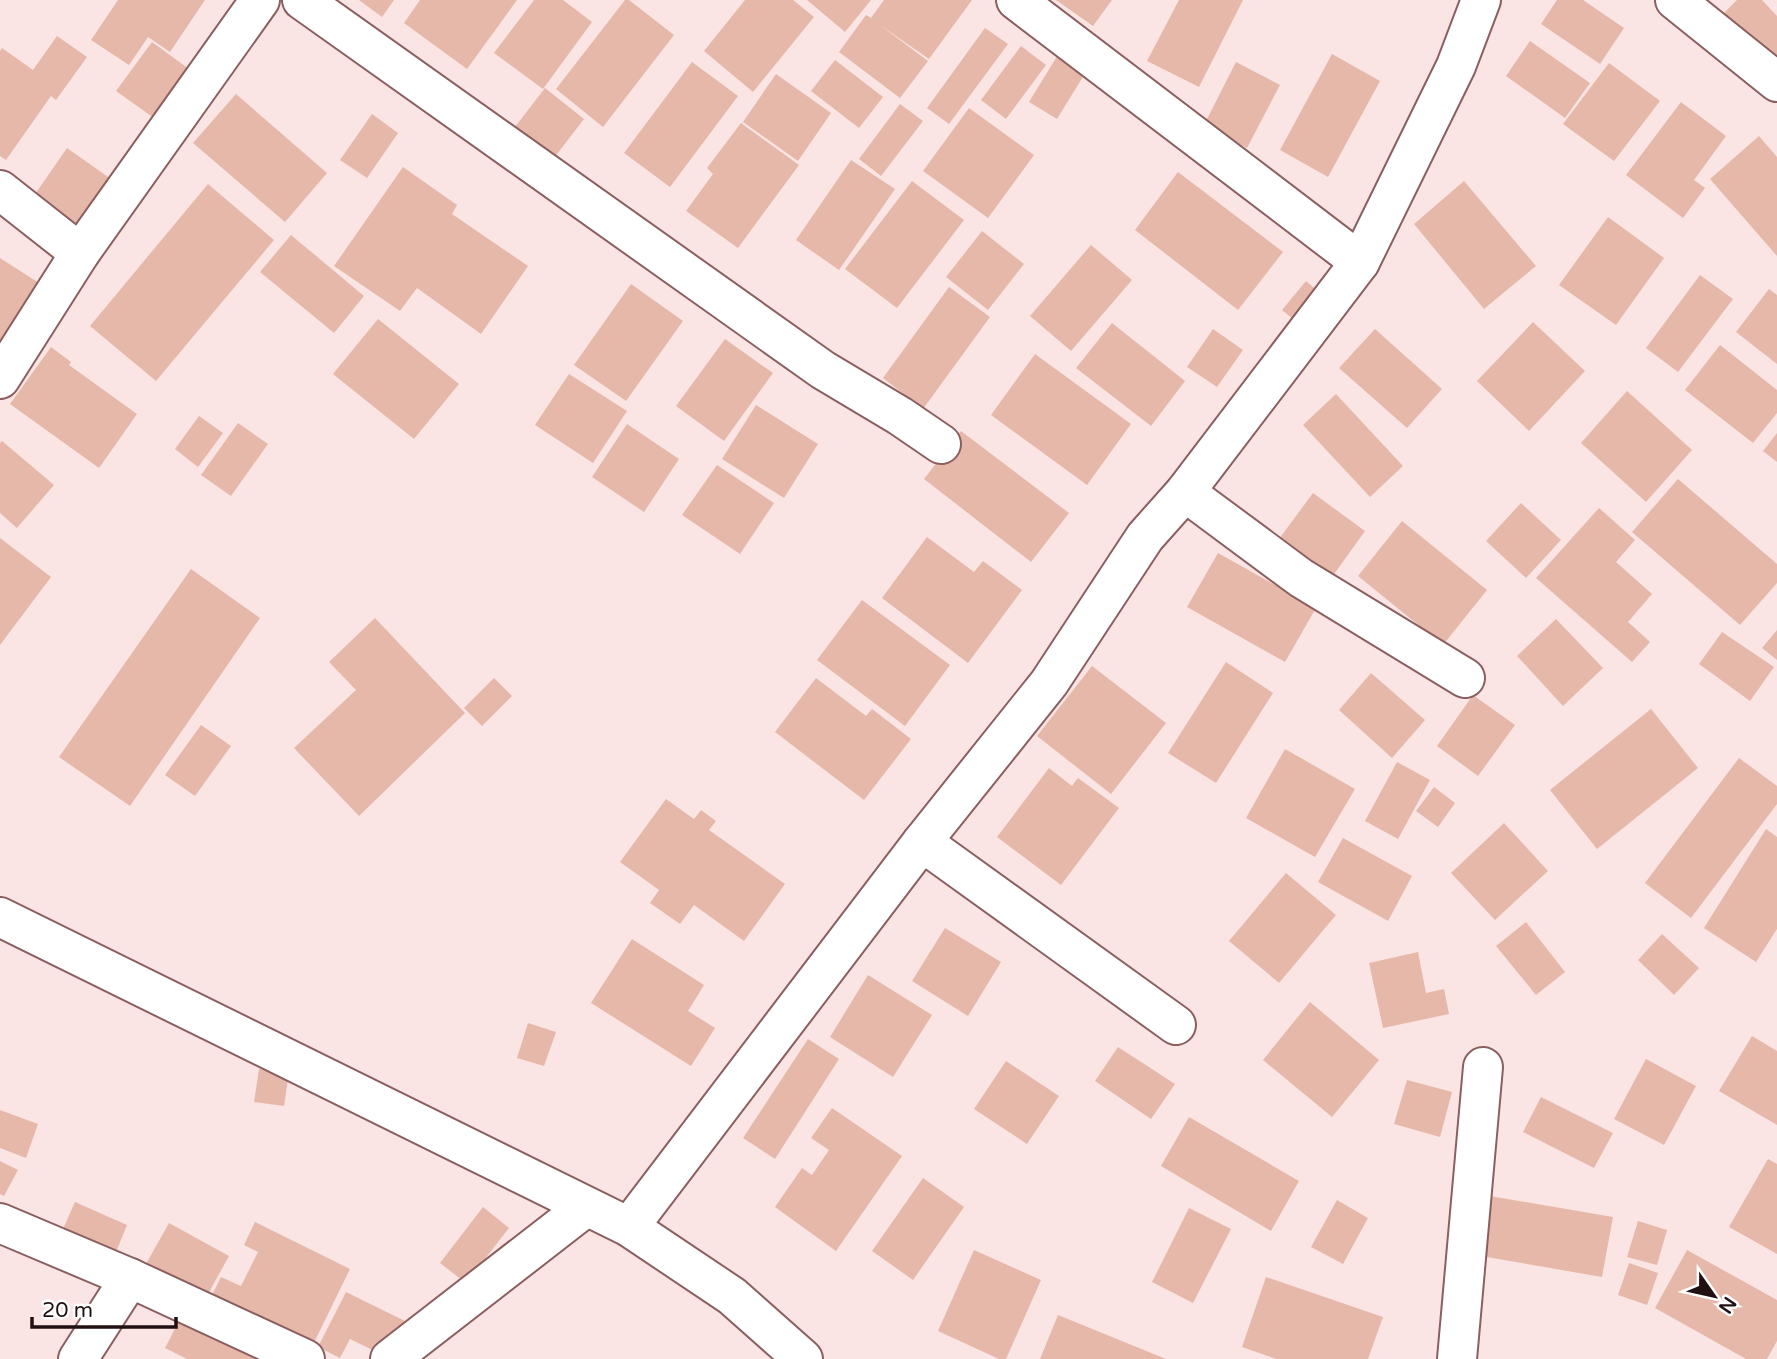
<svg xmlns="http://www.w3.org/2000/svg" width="1777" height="1359" viewBox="0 0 1777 1359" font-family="'Varela Round',sans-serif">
<rect width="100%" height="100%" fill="#fae5e4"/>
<g fill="#e6b8a9">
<polygon points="118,0 205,0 170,52 148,37 129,65 91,40"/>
<polygon points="359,0 394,0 382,17"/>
<polygon points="420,0 517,0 467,69 404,23"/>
<polygon points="534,0 563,0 592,22 543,89 494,53"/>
<polygon points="625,0 629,0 674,35 603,127 556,89"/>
<polygon points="745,0 793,0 814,17 753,92 704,51"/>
<polygon points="807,0 871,0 845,32"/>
<polygon points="884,0 972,0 929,59 880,25 928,61 900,98 839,52 866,15 871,18"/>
<polygon points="1056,0 1112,0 1093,26"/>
<polygon points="1179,0 1243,0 1199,87 1147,61"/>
<polygon points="1557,0 1583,0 1624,28 1600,64 1541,24"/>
<polygon points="1737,0 1762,0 1777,16 1777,61 1720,17"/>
<polygon points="985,28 1008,44 949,124 927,108"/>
<polygon points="57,36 87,57 56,100 51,96 6,160 0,156 0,51 2,48 33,70"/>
<polygon points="1530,41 1590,83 1565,118 1506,76"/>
<polygon points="152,42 189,69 154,118 116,91"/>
<polygon points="1064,45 1092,62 1057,119 1029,102"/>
<polygon points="1021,46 1046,65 1006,119 981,100"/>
<polygon points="1332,54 1380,81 1328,177 1280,150"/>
<polygon points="835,60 883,97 859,128 811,91"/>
<polygon points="692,62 738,96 670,187 624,153"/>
<polygon points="1236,62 1280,85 1247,148 1204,125"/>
<polygon points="1609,63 1660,101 1614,161 1563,124"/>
<polygon points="776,74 831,113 798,161 743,122"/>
<polygon points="545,88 584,119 547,167 508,136"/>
<polygon points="236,94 327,173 285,222 193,143"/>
<polygon points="1681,102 1726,136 1694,180 1705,188 1683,218 1626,175"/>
<polygon points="900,104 923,121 881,176 859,159"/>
<polygon points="969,108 1034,155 988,218 923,171"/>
<polygon points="372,114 398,133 367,178 340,160"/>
<polygon points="741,123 799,165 738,248 686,211 713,174 707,168"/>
<polygon points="1759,136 1777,157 1777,256 1710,179"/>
<polygon points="67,148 118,184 81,236 31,200"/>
<polygon points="851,160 895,189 839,270 796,240"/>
<polygon points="403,167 457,205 452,214 528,266 481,334 417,288 400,311 334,266"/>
<polygon points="1178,172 1283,252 1238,310 1135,230"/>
<polygon points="912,181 964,220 897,308 845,269"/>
<polygon points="1464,181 1536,266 1484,309 1414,224"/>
<polygon points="208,184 274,240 156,381 90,326"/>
<polygon points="1608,217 1664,258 1616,325 1559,285"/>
<polygon points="982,231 1024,264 988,310 946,277"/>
<polygon points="291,235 364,296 334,333 260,272"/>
<polygon points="1091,245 1132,280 1071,351 1030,316"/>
<polygon points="0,258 39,283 0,344"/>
<polygon points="1700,275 1733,299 1678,372 1646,348"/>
<polygon points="1306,281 1328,300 1304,328 1282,310"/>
<polygon points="631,284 683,321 626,401 574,365"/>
<polygon points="949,287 990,317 923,409 883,378"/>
<polygon points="1769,289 1777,295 1777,364 1736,332"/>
<polygon points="378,319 459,384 414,439 333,374"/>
<polygon points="1533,322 1585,371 1529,431 1477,381"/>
<polygon points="1112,323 1185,381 1151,426 1076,368"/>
<polygon points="1213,329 1243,350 1217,387 1187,367"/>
<polygon points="1375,329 1442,389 1407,428 1339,368"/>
<polygon points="725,339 773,373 724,441 676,406"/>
<polygon points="1720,345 1777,390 1777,413 1753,443 1685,390"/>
<polygon points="51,347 71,362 69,365 137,414 99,468 10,404"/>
<polygon points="1035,354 1131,424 1087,485 991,415"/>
<polygon points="569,374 627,411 593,463 535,425"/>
<polygon points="1627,391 1692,450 1646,502 1581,443"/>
<polygon points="1336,394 1403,466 1370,497 1303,425"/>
<polygon points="756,405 818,444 784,498 722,459"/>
<polygon points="199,416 223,433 198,467 175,449"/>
<polygon points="238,423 268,444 231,496 201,475"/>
<polygon points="627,424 679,459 644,512 592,477"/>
<polygon points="961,431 1069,513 1031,562 924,479"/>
<polygon points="1777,433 1777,462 1763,451"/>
<polygon points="2,441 54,485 17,528 0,513 0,443"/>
<polygon points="717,465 774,503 740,554 682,515"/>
<polygon points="1678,479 1777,564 1777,583 1740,625 1632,532"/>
<polygon points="1313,493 1365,531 1332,577 1279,539"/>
<polygon points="1521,503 1561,540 1526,578 1486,541"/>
<polygon points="1599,508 1635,540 1616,562 1652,594 1628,622 1650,642 1632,662 1536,578"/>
<polygon points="1402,521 1487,590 1443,645 1358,576"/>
<polygon points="927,537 974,572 983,561 1022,590 968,663 882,598"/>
<polygon points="0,538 51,577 0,645"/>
<polygon points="1218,553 1316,608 1285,662 1187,607"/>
<polygon points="191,569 260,618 130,806 59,757"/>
<polygon points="862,600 950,665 905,726 817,660"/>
<polygon points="375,618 465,713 359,816 294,748 356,690 329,662"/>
<polygon points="1556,619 1603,668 1563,706 1517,656"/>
<polygon points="1777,630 1777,660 1762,648"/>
<polygon points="1722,632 1774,667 1750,701 1699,664"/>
<polygon points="1226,662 1273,693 1216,783 1168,753"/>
<polygon points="1092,666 1166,723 1111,794 1037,736"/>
<polygon points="1371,673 1425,720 1392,758 1339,710"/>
<polygon points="494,678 512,696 482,726 464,708"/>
<polygon points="816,678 866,716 872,709 911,739 864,800 775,732"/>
<polygon points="1473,695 1515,725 1478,776 1437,746"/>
<polygon points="1651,709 1698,768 1597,849 1550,790"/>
<polygon points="201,725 231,746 195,796 165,775"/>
<polygon points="1285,749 1355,789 1315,857 1246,818"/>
<polygon points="1739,758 1777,786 1777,804 1691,918 1645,883"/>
<polygon points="1397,762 1430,780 1398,839 1365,821"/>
<polygon points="1049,768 1072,786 1078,778 1119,808 1061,885 997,837"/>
<polygon points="1434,787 1455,803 1438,827 1416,811"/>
<polygon points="666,799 694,819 701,810 716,821 709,830 785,884 744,941 694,905 680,924 650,903 659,890 620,862"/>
<polygon points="1504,823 1548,871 1495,920 1451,873"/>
<polygon points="1766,829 1777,837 1777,929 1756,962 1704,928"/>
<polygon points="1343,838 1412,876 1388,921 1318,882"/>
<polygon points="1286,873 1336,915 1279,983 1229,941"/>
<polygon points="1526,922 1565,972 1536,995 1496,946"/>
<polygon points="945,928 1001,962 968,1016 912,981"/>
<polygon points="1662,934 1699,968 1674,995 1638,960"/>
<polygon points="632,939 704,985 688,1011 715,1028 691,1066 591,1003"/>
<polygon points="1418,952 1426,993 1444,989 1449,1014 1383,1028 1369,963"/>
<polygon points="868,975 932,1015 893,1077 830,1037"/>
<polygon points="1310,1002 1379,1060 1332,1117 1263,1060"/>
<polygon points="528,1023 556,1032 544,1066 517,1058"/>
<polygon points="1752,1036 1777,1051 1777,1125 1719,1091"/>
<polygon points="808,1039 839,1059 775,1159 743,1138"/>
<polygon points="1118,1047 1175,1084 1151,1119 1095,1081"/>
<polygon points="1646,1059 1696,1086 1664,1145 1614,1119"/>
<polygon points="1006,1061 1059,1096 1027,1144 974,1109"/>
<polygon points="259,1069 289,1073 284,1106 254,1102"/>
<polygon points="1407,1080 1452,1092 1440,1137 1394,1124"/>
<polygon points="1541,1097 1613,1133 1594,1168 1523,1132"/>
<polygon points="832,1108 902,1156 836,1251 775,1207 802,1168 812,1175 829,1150 811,1138"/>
<polygon points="0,1110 38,1124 26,1158 0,1148"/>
<polygon points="1189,1117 1299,1181 1271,1231 1161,1166"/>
<polygon points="1768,1159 1777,1164 1777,1254 1729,1227"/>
<polygon points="0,1161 18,1170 4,1196 0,1194"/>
<polygon points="923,1178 964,1207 913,1280 872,1251"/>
<polygon points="1484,1195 1613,1217 1602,1277 1475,1255"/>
<polygon points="1337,1200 1368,1218 1343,1264 1311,1247"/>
<polygon points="75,1202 127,1225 116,1252 63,1229"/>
<polygon points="483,1207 509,1228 466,1283 440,1263"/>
<polygon points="1189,1208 1231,1229 1193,1303 1152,1282"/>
<polygon points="1638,1221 1667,1230 1657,1265 1627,1257"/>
<polygon points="255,1222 350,1269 306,1359 205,1309 221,1277 241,1286 258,1252 244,1245"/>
<polygon points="169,1223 229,1256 202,1305 142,1271"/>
<polygon points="974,1250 1041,1280 1006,1359 999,1359 938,1331"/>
<polygon points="1687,1250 1777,1300 1777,1341 1767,1359 1746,1359 1655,1308"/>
<polygon points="1629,1263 1658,1273 1647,1305 1618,1295"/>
<polygon points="1266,1277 1383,1317 1368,1359 1276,1359 1242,1347"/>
<polygon points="346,1292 407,1322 389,1358 350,1339 340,1358 318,1347"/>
<polygon points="184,1311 262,1351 258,1359 187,1359 165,1348"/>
<polygon points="1058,1315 1166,1359 1040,1359"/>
</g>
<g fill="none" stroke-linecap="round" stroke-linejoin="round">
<g stroke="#8b5f60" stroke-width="42">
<g id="minor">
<polyline points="302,0 823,370 900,416 941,444"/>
<polyline points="1016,0 1360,262"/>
<polyline points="1675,0 1777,82"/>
<polyline points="0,190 80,253"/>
<polyline points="0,379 80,253 260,0"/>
<polyline points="1185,492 1301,578 1465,678"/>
<polyline points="922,842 1176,1025"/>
<polyline points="0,917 629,1227 732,1296 803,1359"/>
<polyline points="0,1223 130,1278 305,1359"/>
<polyline points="629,1227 922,842 1049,683 1145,537 1185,492 1360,262 1456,66 1481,0"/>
<polyline points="78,1359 130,1278"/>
<polyline points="390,1359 586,1207"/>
<polyline points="1457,1359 1483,1067"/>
</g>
</g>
<use href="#minor" stroke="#fff" stroke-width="38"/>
</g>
<g transform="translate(1714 1296) rotate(124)" stroke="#ffffff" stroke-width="5" paint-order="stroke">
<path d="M0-5L12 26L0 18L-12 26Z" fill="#211011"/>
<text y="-10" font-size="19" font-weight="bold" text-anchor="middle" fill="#211011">N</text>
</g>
<path d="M32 1317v10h144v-10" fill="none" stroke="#211011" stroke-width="3.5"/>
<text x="42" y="1317" font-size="21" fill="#211011" stroke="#ffffff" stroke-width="5" paint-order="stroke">20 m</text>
</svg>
